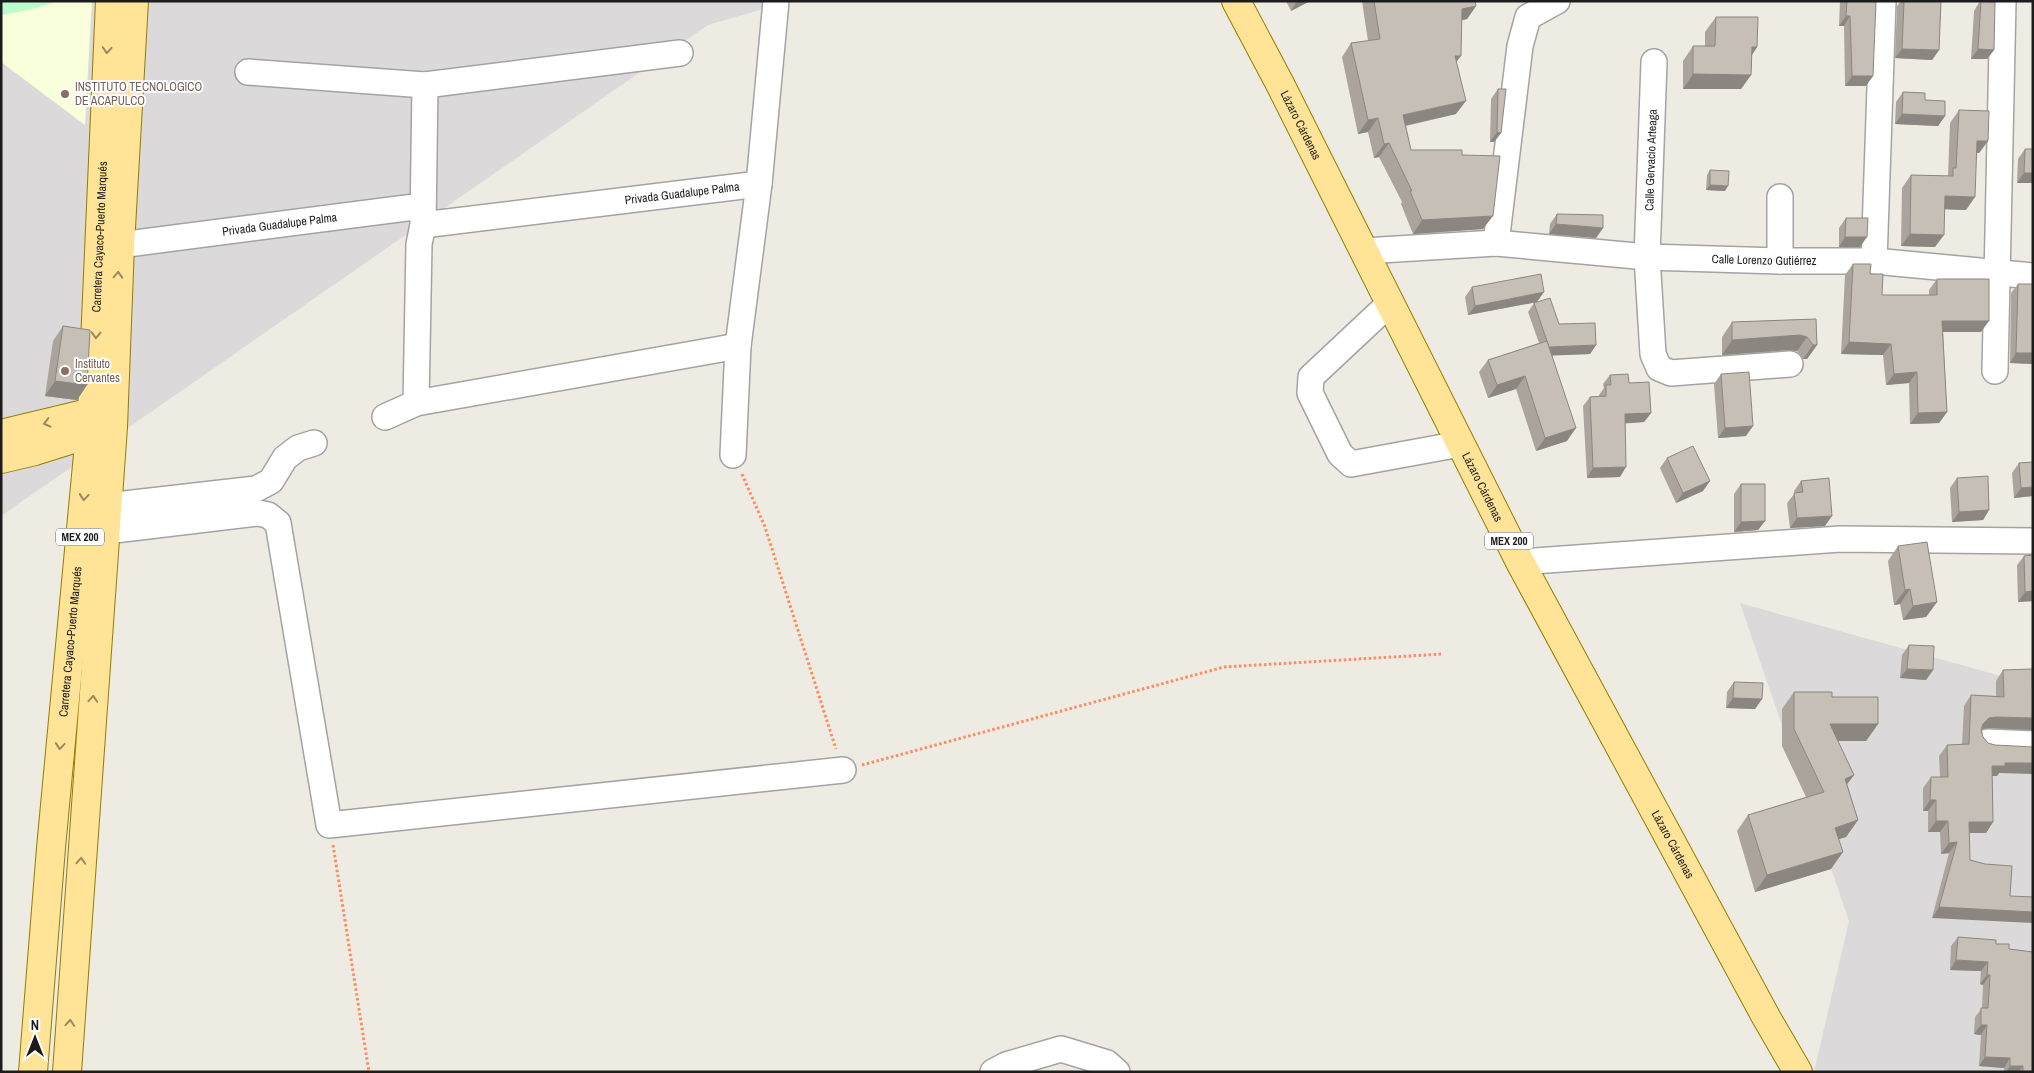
<svg xmlns="http://www.w3.org/2000/svg" width="2034" height="1073" viewBox="0 0 2034 1073" font-family="'Archivo Narrow',sans-serif">
<rect width="100%" height="100%" fill="#eeece2"/>
<g fill="#dbd9d9">
<polygon points="1,1 791,1 708,25 1,516"/>
<polygon points="1740,603 2033,685 2033,1072 1814,1072 1849,921"/>
</g>
<polygon fill="#f9ffda" points="1,1 92,1 85,125 1,62"/>
<polygon fill="#bcfbcb" points="1,1 53,1 52,3 29,10 1,15"/>
<g fill="none" stroke-linecap="round" stroke-linejoin="round">
<g stroke="#a3a3a3" stroke-width="28">
<g id="minor">
<polyline points="1654,62 1647,257 1653,354 1659,368 1671,373 1790,364"/>
<polyline points="248,72 425,85 680,53"/>
<polyline points="1780,197 1780,261"/>
<path id="s1" d="M423 225 759 184"/>
<polyline points="1496,243 1520,46 1528,17 1557,1"/>
<path id="s2" d="M120 245 422 206"/>
<path id="s3" d="M1364 251 1496 243 1647 257 1780 261H1874L2033 276"/>
<polyline points="1874,261 1883,1"/>
<polyline points="1390,303 1311,377 1310,393 1340,454 1351,464 1460,444"/>
<polyline points="1995,371 2003,1"/>
<polyline points="416,403 419,244 423,225 425,85"/>
<polyline points="385,417 416,403 738,346"/>
<polyline points="733,455 738,346 759,184 776,1"/>
<polyline points="107,506 256,489 271,481 285,458 298,448 314,443"/>
<polyline points="106,531 258,513 268,515 278,523 329,825 843,770"/>
<polyline points="1520,562 1840,539 2033,541"/>
<polyline points="1988,742 2033,744"/>
<polyline points="993,1072 1006,1065 1061,1049 1107,1063 1117,1072"/>
</g>
</g>
<g stroke="#957c00" stroke-width="30">
<g id="major">
<path id="s4" d="M1236 1 1280 84 1520 562 1766 1017 1798 1072"/>
<polyline points="1,434 92,412 109,411"/>
<polyline points="1,459 35,451 105,429"/>
<path id="s5" d="M33 1072 51 848 92 412 110 1"/>
<polyline points="67,1072 113,427 120,245 134,1"/>
</g>
</g>
<g stroke="#fe8c63" stroke-width="3" stroke-dasharray="2.5 2.5" stroke-linecap="butt">
<polyline points="742,474 765,527 836,749"/>
<polyline points="862,765 1224,667 1443,654"/>
<polyline points="333,845 369,1072"/>
</g>
<use href="#minor" stroke="#fff" stroke-width="25"/>
<use href="#major" stroke="#ffe396" stroke-width="28"/>
</g>
<g fill="#aaa49c">
<polygon points="1286,1 1310,1 1291,11"/>
<polygon points="1362,1 1475,1 1476,6 1467,19 1462,20 1456,62 1456,114 1406,126 1411,150 1462,155 1483,229 1413,234 1401,204 1402,202 1379,157 1374,158 1368,132 1358,134 1342,57 1351,43 1368,41"/>
<polygon points="1840,1 1876,1 1866,86 1845,86 1844,26 1839,26"/>
<polygon points="1901,1 1941,1 1939,50 1932,60 1895,58 1897,6"/>
<polygon points="1980,1 1994,50 1987,59 1971,59 1974,11"/>
<polygon points="1716,17 1757,47 1752,55 1751,75 1741,89 1683,89 1683,61 1693,46 1705,46 1705,32"/>
<polygon points="1498,89 1501,133 1494,142 1490,142 1491,99"/>
<polygon points="1903,92 1925,100 1945,116 1938,126 1895,124 1896,102"/>
<polygon points="1959,110 1988,141 1979,153 1976,153 1966,210 1944,209 1935,247 1901,246 1902,188 1911,175 1948,176 1950,123"/>
<polygon points="2025,149 2033,183 2017,183 2018,159"/>
<polygon points="1710,170 1725,191 1706,190 1707,175"/>
<polygon points="1557,214 1603,228 1596,238 1549,234 1550,224"/>
<polygon points="1846,218 1860,247 1839,247 1839,228"/>
<polygon points="1853,264 1870,274 1882,295 1929,295 1929,290 1937,279 1981,332 1943,332 1947,412 1939,423 1910,424 1909,383 1886,385 1883,355 1841,354 1845,275"/>
<polygon points="2018,284 2033,284 2033,364 2010,363 2011,293"/>
<polygon points="1472,287 1537,302 1468,315 1465,297"/>
<polygon points="1534,303 1559,324 1596,345 1590,354 1552,355 1567,441 1536,451 1516,389 1488,398 1479,372 1488,360 1539,343 1528,312"/>
<polygon points="1816,319 1817,345 1807,359 1803,359 1797,351 1789,350 1722,355 1722,337 1732,322"/>
<polygon points="63,326 87,385 77,400 45,396 53,341"/>
<polygon points="1721,374 1746,436 1718,438 1714,384"/>
<polygon points="1610,375 1629,383 1651,413 1644,422 1625,423 1620,477 1587,478 1583,406 1590,397 1599,396 1599,395 1604,388 1603,384"/>
<polygon points="1667,458 1703,491 1676,503 1660,468"/>
<polygon points="2033,462 2033,496 2014,498 2012,473 2019,463"/>
<polygon points="1957,478 1989,510 1983,520 1952,522 1950,488"/>
<polygon points="1801,481 1825,526 1790,528 1787,503 1795,493 1794,491"/>
<polygon points="1741,484 1765,521 1758,530 1734,532 1734,494"/>
<polygon points="1898,546 1937,602 1926,617 1903,620 1900,604 1894,605 1888,561"/>
<polygon points="2024,556 2033,601 2018,602 2017,565"/>
<polygon points="1909,645 1933,670 1926,680 1900,678 1902,655"/>
<polygon points="2003,670 2033,697 2033,730 1989,728 1982,729 1983,737 1999,773 1997,776 1992,776 1993,822 1986,833 1969,833 1970,860 1985,864 1932,918 1949,853 1941,854 1940,832 1928,832 1928,811 1923,811 1923,788 1931,777 1940,777 1939,756 1947,745 1962,745 1964,706 1971,695 1996,696 1996,681"/>
<polygon points="1734,682 1762,699 1755,709 1726,708 1727,692"/>
<polygon points="1794,692 1832,697 1878,724 1866,741 1838,741 1854,775 1847,784 1858,820 1846,837 1839,839 1831,869 1755,892 1737,831 1748,815 1806,797 1782,746 1782,709"/>
<polygon points="1958,937 1996,944 2009,949 2033,1072 2004,1072 2004,1068 1979,1066 1981,1035 1974,1034 1975,1017 1982,1008 1983,985 1980,984 1981,971 1950,970 1951,946"/>
</g>
<g fill="#8b867f">
<polygon points="1297,1 1310,1 1291,11"/>
<polygon points="1476,6 1467,19 1453,22 1462,9"/>
<polygon points="1846,16 1850,16 1844,26 1839,26"/>
<polygon points="1752,47 1757,47 1747,62"/>
<polygon points="1902,49 1939,50 1932,60 1895,58"/>
<polygon points="1978,49 1994,50 1987,59 1971,59"/>
<polygon points="1455,56 1461,56 1451,69"/>
<polygon points="1693,74 1751,75 1741,89 1683,89"/>
<polygon points="1852,76 1873,76 1866,86 1845,86"/>
<polygon points="1466,101 1456,114 1394,128 1403,115"/>
<polygon points="1902,114 1945,116 1938,126 1895,124"/>
<polygon points="1378,118 1368,132 1358,134 1368,120"/>
<polygon points="1497,132 1501,133 1494,142 1490,142"/>
<polygon points="1977,141 1988,141 1979,153 1968,153"/>
<polygon points="1389,143 1379,157 1374,158 1384,144"/>
<polygon points="2024,173 2033,173 2033,183 2017,183"/>
<polygon points="1710,185 1728,186 1725,191 1706,190"/>
<polygon points="1945,196 1975,197 1966,210 1936,209"/>
<polygon points="1493,216 1483,229 1413,234 1422,220"/>
<polygon points="1556,224 1603,228 1596,238 1549,234"/>
<polygon points="1910,234 1944,235 1935,247 1901,246"/>
<polygon points="1845,237 1867,237 1860,247 1839,247"/>
<polygon points="1544,292 1537,302 1468,315 1475,306"/>
<polygon points="1942,321 1989,321 1981,332 1934,332"/>
<polygon points="1800,335 1807,337 1797,351 1789,350 1722,355 1732,340"/>
<polygon points="1849,342 1891,344 1883,355 1841,354"/>
<polygon points="1596,345 1590,354 1543,356 1549,347"/>
<polygon points="1813,345 1817,345 1807,359 1803,359"/>
<polygon points="2016,353 2033,353 2033,364 2010,363"/>
<polygon points="1917,372 1909,383 1886,385 1894,374"/>
<polygon points="1525,376 1516,389 1488,398 1497,385"/>
<polygon points="55,381 87,385 77,400 45,396"/>
<polygon points="1947,412 1939,423 1910,424 1918,413"/>
<polygon points="1651,413 1644,422 1618,424 1625,414"/>
<polygon points="1753,426 1746,436 1718,438 1725,428"/>
<polygon points="1576,428 1567,441 1536,451 1545,438"/>
<polygon points="1626,467 1620,477 1587,478 1593,468"/>
<polygon points="1710,481 1703,491 1676,503 1683,493"/>
<polygon points="2033,487 2033,496 2014,498 2021,488"/>
<polygon points="1989,510 1983,520 1952,522 1959,512"/>
<polygon points="1832,516 1825,526 1790,528 1797,518"/>
<polygon points="1765,521 1758,530 1734,532 1741,522"/>
<polygon points="1910,589 1900,604 1894,605 1905,590"/>
<polygon points="2033,591 2033,601 2018,602 2025,592"/>
<polygon points="1937,602 1926,617 1903,620 1913,606"/>
<polygon points="1907,669 1933,670 1926,680 1900,678"/>
<polygon points="1733,698 1762,699 1755,709 1726,708"/>
<polygon points="1996,717 2033,718 2033,730 1989,728 1982,729 1983,724 1989,718"/>
<polygon points="1830,724 1878,724 1866,741 1818,741"/>
<polygon points="2005,763 2033,763 2033,774 1999,773 1997,776 1985,776 1992,766"/>
<polygon points="1854,775 1842,791 1845,779"/>
<polygon points="1930,800 1936,800 1928,811 1923,811"/>
<polygon points="1858,820 1846,837 1823,844 1835,828"/>
<polygon points="1936,821 1948,821 1940,832 1928,832"/>
<polygon points="1969,822 1993,822 1986,833 1961,833"/>
<polygon points="1957,842 1949,853 1941,854 1949,843"/>
<polygon points="1843,852 1831,869 1755,892 1767,875"/>
<polygon points="1939,907 2033,912 2033,923 1932,918"/>
<polygon points="1956,960 1988,962 1981,971 1950,970"/>
<polygon points="1987,975 1990,975 1983,985 1980,984"/>
<polygon points="1981,1025 1987,1025 1981,1035 1974,1034"/>
<polygon points="1985,1057 2010,1058 2004,1068 1979,1066"/>
<polygon points="2010,1066 2023,1066 2019,1072 2006,1072"/>
</g>
<g fill="#c6bfb5" stroke="#8b867f">
<polygon points="1374,1 1475,1 1476,6 1462,9 1461,56 1455,56 1466,101 1403,115 1411,150 1462,150 1462,155 1500,156 1493,216 1422,220 1410,191 1412,191 1389,143 1384,144 1378,118 1368,120 1351,43 1380,39"/>
<polygon points="1847,1 1876,1 1873,76 1852,76 1850,16 1846,16"/>
<polygon points="1904,1 1941,1 1939,50 1902,49"/>
<polygon points="1981,1 1995,2 1994,50 1978,49"/>
<polygon points="1716,17 1758,17 1757,47 1752,47 1751,75 1693,74 1693,46 1715,46"/>
<polygon points="1498,89 1506,89 1501,133 1497,132"/>
<polygon points="1903,92 1925,93 1925,100 1945,101 1945,116 1902,114"/>
<polygon points="1959,110 1989,111 1988,141 1977,141 1975,197 1945,196 1944,235 1910,234 1911,175 1953,176 1953,168 1956,168"/>
<polygon points="2025,149 2033,149 2033,173 2024,173"/>
<polygon points="1710,170 1729,171 1728,186 1710,185"/>
<polygon points="1557,214 1603,215 1603,228 1556,224"/>
<polygon points="1846,218 1868,218 1867,237 1845,237"/>
<polygon points="1853,264 1871,264 1870,274 1883,274 1882,295 1937,295 1937,279 1989,279 1989,321 1942,321 1947,412 1918,413 1917,372 1894,374 1891,344 1849,342"/>
<polygon points="1541,274 1544,292 1475,306 1472,287"/>
<polygon points="2018,284 2033,284 2033,353 2016,353"/>
<polygon points="1550,298 1559,324 1595,323 1596,345 1549,347 1534,303"/>
<polygon points="1816,319 1817,345 1813,345 1807,337 1800,335 1732,340 1732,322"/>
<polygon points="63,326 90,330 87,385 55,381"/>
<polygon points="1547,341 1576,428 1545,438 1525,376 1497,385 1488,360"/>
<polygon points="1749,372 1753,426 1725,428 1721,374"/>
<polygon points="1628,374 1629,383 1649,382 1651,413 1625,414 1626,467 1593,468 1590,397 1606,396 1606,385 1611,385 1610,375"/>
<polygon points="1693,446 1710,481 1683,493 1667,458"/>
<polygon points="2033,462 2033,487 2021,488 2019,463"/>
<polygon points="1988,476 1989,510 1959,512 1957,478"/>
<polygon points="1829,478 1832,516 1797,518 1794,493 1803,492 1801,481"/>
<polygon points="1741,484 1765,484 1765,521 1741,522"/>
<polygon points="1927,542 1937,602 1913,606 1910,589 1905,590 1898,546"/>
<polygon points="2033,555 2033,591 2025,592 2024,556"/>
<polygon points="1909,645 1934,646 1933,670 1907,669"/>
<polygon points="2032,669 2033,718 1996,717 1989,718 1983,724 1981,730 1983,737 1988,743 1995,745 2033,747 2033,763 2005,763 2005,766 1992,766 1993,822 1969,822 1970,860 1985,864 2012,866 2010,896 2033,897 2033,912 1939,907 1957,842 1949,843 1948,821 1936,821 1936,800 1930,800 1931,777 1948,777 1947,745 1969,744 1971,695 2004,697 2003,670"/>
<polygon points="1734,682 1763,683 1762,699 1733,698"/>
<polygon points="1794,692 1832,692 1832,697 1878,697 1878,724 1830,724 1854,775 1845,779 1858,820 1835,828 1843,852 1767,875 1748,815 1824,792 1794,729"/>
<polygon points="1958,937 1996,940 1996,944 2009,944 2009,949 2033,952 2033,1072 2023,1072 2023,1066 2010,1066 2010,1058 1985,1057 1987,1025 1981,1025 1981,1008 1988,1008 1990,975 1987,975 1988,962 1956,960"/>
</g>
<defs><path id="oneway-chevron" d="M-2-3.5L2.5 0L-2 3.5" fill="none" stroke-width="1.6" stroke-linecap="round" stroke-linejoin="round" transform="scale(1.25)"/></defs>
<g stroke="#99895f">
<use href="#oneway-chevron" transform="translate(107 50) rotate(94)"/>
<use href="#oneway-chevron" transform="translate(118 275) rotate(-88)"/>
<use href="#oneway-chevron" transform="translate(96 335) rotate(92)"/>
<use href="#oneway-chevron" transform="translate(47 423) rotate(166)"/>
<use href="#oneway-chevron" transform="translate(84 497) rotate(95)"/>
<use href="#oneway-chevron" transform="translate(93 699) rotate(-86)"/>
<use href="#oneway-chevron" transform="translate(60 746) rotate(95)"/>
<use href="#oneway-chevron" transform="translate(81 861) rotate(-86)"/>
<use href="#oneway-chevron" transform="translate(70 1023) rotate(-86)"/>
</g>
<g fill="#8d6e63" stroke="#fff" stroke-width="2">
<circle cx="65" cy="94" r="5"/>
<circle cx="65" cy="371" r="5"/>
</g>
<g text-anchor="middle" dominant-baseline="central" stroke-width="4" stroke-linejoin="round" paint-order="stroke">
<g fill="#fff" stroke="#606060" stroke-width="1">
<rect x="56" y="528.5" width="48" height="17" rx="4"/>
<rect x="1485" y="532.5" width="48" height="17" rx="4"/>
</g>
<g font-size="11" font-weight="bold" fill="#1c1c1c">
<text x="80" y="537">MEX 200</text>
<text x="1509" y="541">MEX 200</text>
</g>
<g font-size="12" fill="#785e54" stroke="#fff" text-anchor="start">
<text x="75" y="87">INSTITUTO TECNOLOGICO<tspan x="75" dy="14">DE ACAPULCO</tspan></text>
<text x="75" y="364">Instituto<tspan x="75" dy="14">Cervantes</tspan></text>
</g>
<g font-size="12" fill="#1c1c1c" stroke="#fff">
<text stroke="none"><textPath href="#s4" startOffset="140">Lázaro Cárdenas</textPath></text>
<text transform="translate(1651 160) rotate(-88)">Calle Gervacio Arteaga</text>
<text stroke="none"><textPath href="#s1" startOffset="261">Privada Guadalupe Palma</textPath></text>
<text stroke="none"><textPath href="#s2" startOffset="161">Privada Guadalupe Palma</textPath></text>
<text stroke="none"><textPath href="#s5" startOffset="838">Carretera Cayaco-Puerto Marqués</textPath></text>
<text stroke="none"><textPath href="#s3" startOffset="401">Calle Lorenzo Gutiérrez</textPath></text>
<text stroke="none"><textPath href="#s4" startOffset="545">Lázaro Cárdenas</textPath></text>
<text stroke="none"><textPath href="#s5" startOffset="432">Carretera Cayaco-Puerto Marqués</textPath></text>
<text stroke="none"><textPath href="#s4" startOffset="950">Lázaro Cárdenas</textPath></text>
</g>
</g>
<rect width="2034" height="1073" fill="none" stroke="#1c1c1c" stroke-width="5"/>
<g transform="translate(35 1038)" stroke="#ffffff" stroke-width="4" paint-order="stroke">
<path d="M0-4L9 19L0 12L-9 19Z" fill="#1c1c1c"/>
<text y="-8" font-size="14" font-weight="bold" text-anchor="middle" fill="#1c1c1c">N</text>
</g>
</svg>
